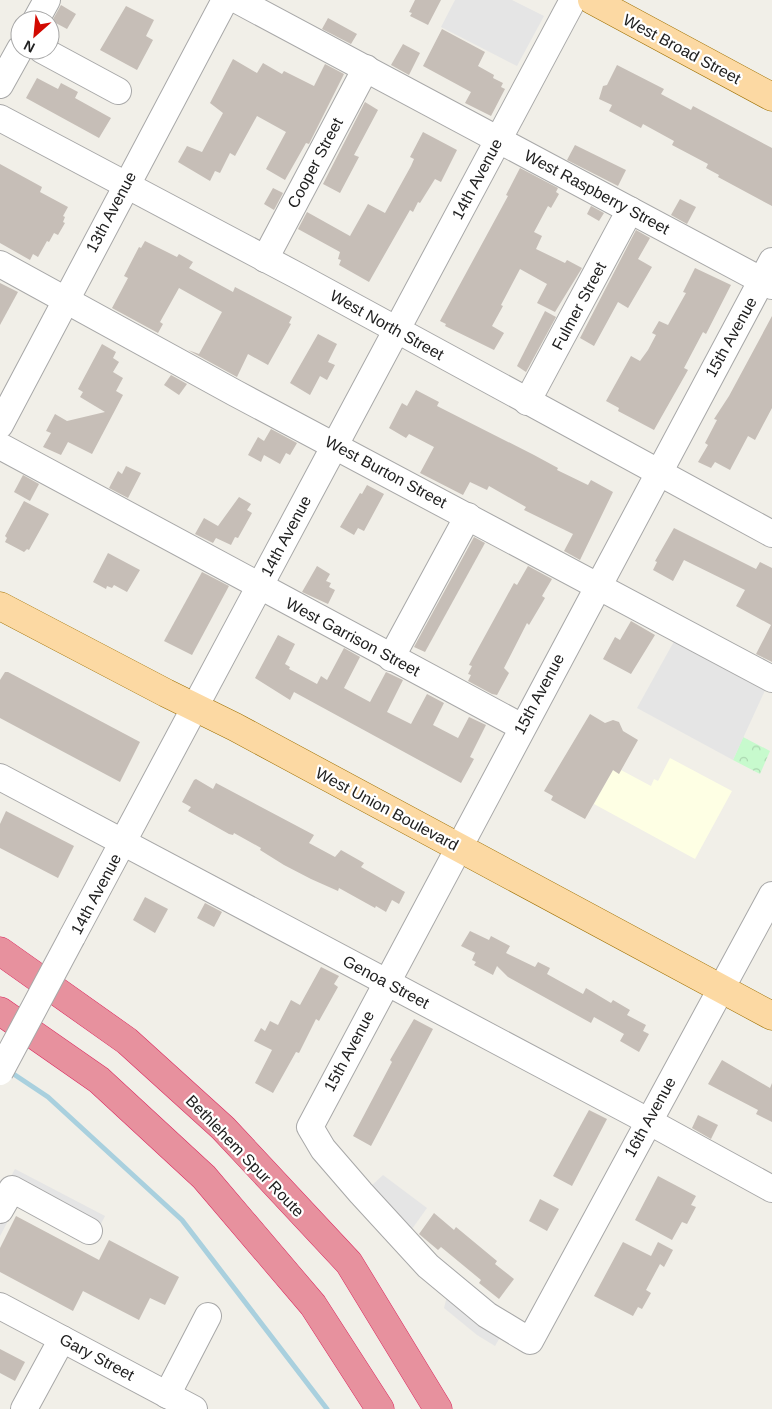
<svg xmlns="http://www.w3.org/2000/svg" width="772" height="1409" viewBox="0 0 772 1409" font-family="Helvetica,sans-serif">
<defs>
<pattern id="park-crowns" width="20" height="18" patternUnits="userSpaceOnUse" patternTransform="scale(1.25)"><rect width="20" height="18" fill="#c7facd"/><path d="M2 6a3 3 0 1 1 6 0M12 15a3 3 0 1 1 6 0" fill="none" stroke="#abd6b0"/></pattern>
</defs>
<rect width="100%" height="100%" fill="#f1efe8"/>
<polygon fill="#feffe4" points="670,758 732,791 695,859 594,804 613,770 619,774 621,770 651,786 654,779 658,781"/>
<polygon fill="url(#park-crowns)" points="743,737 770,751 760,774 733,760"/>
<g fill="#e5e5e5">
<polygon points="455,0 512,0 544,16 517,66 441,27"/>
<polygon points="677,636 767,686 733,760 637,708"/>
<polygon points="15,1169 105,1216 90,1245 16,1206 0,1236 0,1180 7,1184"/>
<polygon points="383,1175 427,1208 412,1229 413,1236 512,1317 495,1346 477,1335 444,1308 447,1296 357,1199"/>
</g>
<g fill="none" stroke-linecap="round" stroke-linejoin="round">
<polyline stroke="#a9d0de" stroke-width="5" points="9,1071 48,1097 182,1220 327,1409"/>
</g>
<g fill="#c6beb7">
<polygon points="415,0 441,0 428,25 410,16 412,13 409,12"/>
<polygon points="61,5 76,14 67,29 52,21"/>
<polygon points="126,6 154,20 146,36 153,40 137,70 100,50"/>
<polygon points="328,18 357,34 351,44 322,29"/>
<polygon points="442,29 485,52 478,66 494,75 493,78 503,83 501,87 505,89 491,116 465,103 471,92 423,66"/>
<polygon points="403,44 420,53 409,75 391,65"/>
<polygon points="233,59 257,73 263,63 282,74 284,71 314,86 325,64 344,74 309,144 306,143 285,180 266,169 286,132 257,116 235,156 230,153 220,173 215,171 210,181 178,162 187,146 202,152 223,113 210,103"/>
<polygon points="617,65 664,89 661,94 691,110 693,106 772,148 772,206 718,177 719,175 706,168 708,164 672,145 674,141 643,124 641,128 609,111 612,105 599,99 603,86 607,85"/>
<polygon points="37,78 58,89 61,83 78,92 75,98 111,118 99,138 26,98"/>
<polygon points="365,102 378,110 354,155 359,157 340,193 323,184"/>
<polygon points="423,132 457,150 441,182 435,179 420,203 418,202 413,212 410,210 369,282 339,265 341,260 338,259 340,252 298,229 307,212 350,236 368,204 385,213 411,166 414,159 410,157"/>
<polygon points="575,145 626,170 618,186 567,160"/>
<polygon points="0,164 42,187 40,192 68,207 63,216 65,217 63,222 65,223 58,235 54,233 49,242 47,241 38,257 33,254 30,260 0,243"/>
<polygon points="520,168 558,188 556,192 559,194 551,208 548,206 534,232 542,236 536,249 565,263 567,260 582,268 555,312 537,303 547,284 520,269 501,305 503,306 492,326 504,333 494,350 445,326 446,324 440,321 508,196 506,195"/>
<polygon points="273,188 283,193 274,210 264,204"/>
<polygon points="680,199 696,207 687,224 671,215"/>
<polygon points="591,206 604,213 599,221 587,214"/>
<polygon points="636,230 650,238 638,259 652,267 628,308 618,302 594,346 580,338"/>
<polygon points="145,241 177,257 179,254 193,262 189,268 233,292 235,287 292,317 289,323 291,324 268,365 248,354 237,377 188,350 199,354 222,312 179,288 160,322 163,324 158,333 112,308 128,278 124,276 139,247 141,248"/>
<polygon points="695,268 731,285 706,334 703,332 684,368 688,370 654,430 618,411 619,408 606,401 631,356 640,361 648,350 656,335 652,333 659,321 668,325 686,293 683,292"/>
<polygon points="0,283 18,292 0,325"/>
<polygon points="545,311 556,317 526,372 517,366"/>
<polygon points="772,316 772,408 755,440 748,436 730,470 715,462 711,468 698,462 708,445 705,443 717,420 714,419 729,396"/>
<polygon points="318,334 337,344 328,362 335,365 327,380 320,376 310,395 290,383"/>
<polygon points="102,344 116,352 113,358 119,362 113,372 123,378 116,391 123,395 92,454 68,442 61,455 43,447 51,433 46,431 55,414 67,421 105,412 80,397 83,392 78,389"/>
<polygon points="171,375 187,384 179,395 164,385"/>
<polygon points="416,390 439,402 437,406 534,455 558,468 557,470 588,485 591,480 613,492 580,560 564,551 573,534 524,510 526,507 489,486 487,490 470,482 463,495 420,473 434,447 409,434 406,438 389,428 402,403 407,406"/>
<polygon points="271,429 297,443 290,455 286,453 280,464 264,455 261,462 248,455 258,437 264,441"/>
<polygon points="126,466 141,473 128,498 109,488 118,471 122,474"/>
<polygon points="23,475 39,484 30,501 14,492"/>
<polygon points="367,485 384,494 364,531 358,528 354,535 340,527 360,493 362,494"/>
<polygon points="239,497 251,504 247,510 252,513 238,538 235,537 231,545 216,538 213,543 195,534 204,518 218,526"/>
<polygon points="24,501 49,514 29,550 27,549 24,552 5,542 7,538 5,536"/>
<polygon points="674,528 756,569 760,562 772,568 772,662 756,654 771,625 736,606 745,590 684,560 673,581 653,570 657,562 655,561"/>
<polygon points="474,537 485,543 425,652 414,647"/>
<polygon points="108,553 140,570 127,592 114,585 112,588 107,586 106,589 93,582"/>
<polygon points="317,566 330,574 326,581 331,583 329,587 335,590 328,604 302,592"/>
<polygon points="528,566 552,579 542,596 545,598 529,625 527,623 504,668 509,673 497,695 492,694 468,681 471,675 468,674 472,666 469,665 514,583 517,585"/>
<polygon points="202,572 229,586 192,655 164,641"/>
<polygon points="631,621 655,635 631,674 603,659 615,637 620,640"/>
<polygon points="278,635 295,644 285,664 290,667 289,669 317,684 321,676 327,680 344,648 360,657 344,688 370,702 386,672 403,680 387,712 411,724 427,694 444,703 433,725 458,738 469,717 486,725 470,757 474,759 461,783 294,692 290,700 255,678"/>
<polygon points="5,672 8,672 140,742 120,782 0,718 0,680"/>
<polygon points="590,714 605,723 613,720 619,722 623,731 638,740 619,774 613,770 585,819 551,800 553,796 544,791"/>
<polygon points="196,779 213,789 216,783 314,835 309,843 335,857 341,850 364,863 361,867 405,892 399,904 392,900 386,912 376,906 375,908 339,888 338,891 311,879 284,865 260,850 261,848 234,833 233,835 229,834 188,811 191,807 182,802 194,780"/>
<polygon points="6,811 74,846 58,878 0,848 0,824"/>
<polygon points="145,897 168,909 155,933 133,920"/>
<polygon points="205,903 222,912 214,927 197,918"/>
<polygon points="470,931 489,940 491,936 510,946 506,953 535,967 538,962 550,968 547,974 583,994 586,988 611,1003 613,1000 630,1010 627,1015 646,1025 643,1031 649,1034 639,1052 620,1041 624,1034 594,1017 591,1023 508,977 497,966 493,975 474,965 476,962 472,960 475,953 461,946"/>
<polygon points="321,967 339,976 334,984 338,987 319,1021 316,1019 299,1053 296,1052 273,1093 255,1083 272,1050 254,1041 261,1028 265,1031 270,1021 278,1025 291,1000 300,1005"/>
<polygon points="414,1019 433,1029 371,1146 353,1136 392,1062 390,1060"/>
<polygon points="722,1060 770,1088 772,1083 772,1122 756,1114 758,1110 708,1084"/>
<polygon points="589,1110 607,1119 572,1186 553,1176"/>
<polygon points="698,1115 718,1125 711,1139 692,1128"/>
<polygon points="658,1176 696,1196 691,1205 696,1207 687,1224 682,1222 672,1240 635,1220"/>
<polygon points="540,1199 559,1209 547,1231 529,1221"/>
<polygon points="434,1213 454,1230 456,1227 497,1261 495,1264 514,1279 499,1299 479,1283 481,1280 441,1247 438,1250 419,1234"/>
<polygon points="16,1216 99,1260 109,1240 179,1277 165,1305 150,1298 139,1320 83,1291 73,1311 0,1272 0,1248"/>
<polygon points="623,1242 651,1256 658,1242 673,1250 664,1267 660,1264 646,1290 651,1293 642,1309 638,1307 633,1316 594,1296"/>
<polygon points="0,1349 25,1362 15,1381 0,1373"/>
</g>
<g fill="none" stroke-linecap="round" stroke-linejoin="round">
<g stroke="#a8a8a8" stroke-width="28">
<g id="minor">
<polyline points="237,0 772,286"/>
<polyline points="36,20 47,0"/>
<polyline points="42,50 118,91"/>
<polyline points="0,85 20,49"/>
<polyline points="0,118 298,276 772,534"/>
<polyline points="265,259 366,68"/>
<polyline points="772,261 310,1127 323,1149 361,1193 428,1266 487,1315 530,1341 772,895"/>
<polyline points="0,264 235,393 772,679"/>
<polyline points="527,402 630,210"/>
<polyline points="0,425 225,0"/>
<polyline points="0,446 522,727"/>
<polyline points="391,658 468,516"/>
<polyline points="0,777 648,1121 772,1189"/>
<polyline points="72,937 573,0"/>
<polyline points="0,1210 12,1189 89,1231"/>
<polyline points="0,1306 194,1409"/>
<polyline points="167,1395 208,1316"/>
<polyline points="24,1409 62,1339"/>
</g>
</g>
<g stroke="#9e7001" stroke-width="29">
<g id="major">
<polyline points="592,0 772,97"/>
<polyline points="0,606 166,693 235,727 772,1016"/>
</g>
</g>
<g stroke="#db2a60" stroke-width="29">
<g id="highway">
<polyline points="0,951 127,1041 223,1128 349,1263 438,1409"/>
<polyline points="0,1011 99,1080 204,1177 313,1305 380,1409"/>
</g>
</g>
<use href="#minor" stroke="#fff" stroke-width="26"/>
<use href="#major" stroke="#fcd9a3" stroke-width="28"/>
<use href="#highway" stroke="#e7919e" stroke-width="28"/>
<g stroke="#a8a8a8" stroke-width="28" stroke-linecap="butt">
<polyline id="minor-bridge" points="0,1072 72,937"/>
</g>
<use href="#minor-bridge" stroke="#fff" stroke-width="26"/>
</g>
<g text-anchor="middle" dominant-baseline="central" stroke-width="4.5" stroke-linejoin="round" paint-order="stroke">
<g font-size="16" fill="#212121" stroke="#fff">
<text transform="translate(682 49) rotate(28)">West Broad Street</text>
<text transform="translate(315 163) rotate(-62)">Cooper Street</text>
<text transform="translate(477 179) rotate(-62)">14th Avenue</text>
<text transform="translate(597 192) rotate(28)">West Raspberry Street</text>
<text transform="translate(111 212) rotate(-62)">13th Avenue</text>
<text transform="translate(579 306) rotate(-62)">Fulmer Street</text>
<text transform="translate(387 325) rotate(29)">West North Street</text>
<text transform="translate(731 337) rotate(-61)">15th Avenue</text>
<text transform="translate(386 472) rotate(28)">West Burton Street</text>
<text transform="translate(286 536) rotate(-62)">14th Avenue</text>
<text transform="translate(353 637) rotate(28)">West Garrison Street</text>
<text transform="translate(539 694) rotate(-62)">15th Avenue</text>
<text transform="translate(387 809) rotate(28)">West Union Boulevard</text>
<text transform="translate(96 894) rotate(-62)">14th Avenue</text>
<text transform="translate(386 982) rotate(28)">Genoa Street</text>
<text transform="translate(349 1051) rotate(-62)">15th Avenue</text>
<text transform="translate(650 1117) rotate(-61)">16th Avenue</text>
<text transform="translate(245 1156) rotate(46)">Bethlehem Spur Route</text>
<text transform="translate(97 1357) rotate(28)">Gary Street</text>
</g>
</g>
<g transform="translate(35 35) rotate(207)"><circle r="24" fill="#ffffff" stroke="#a6a6a6"/>
<path d="M0-4L9 19L0 12L-9 19Z" fill="#d20901"/>
<text y="-8" font-size="14" font-weight="bold" text-anchor="middle" fill="#212121">N</text>
</g>
</svg>
